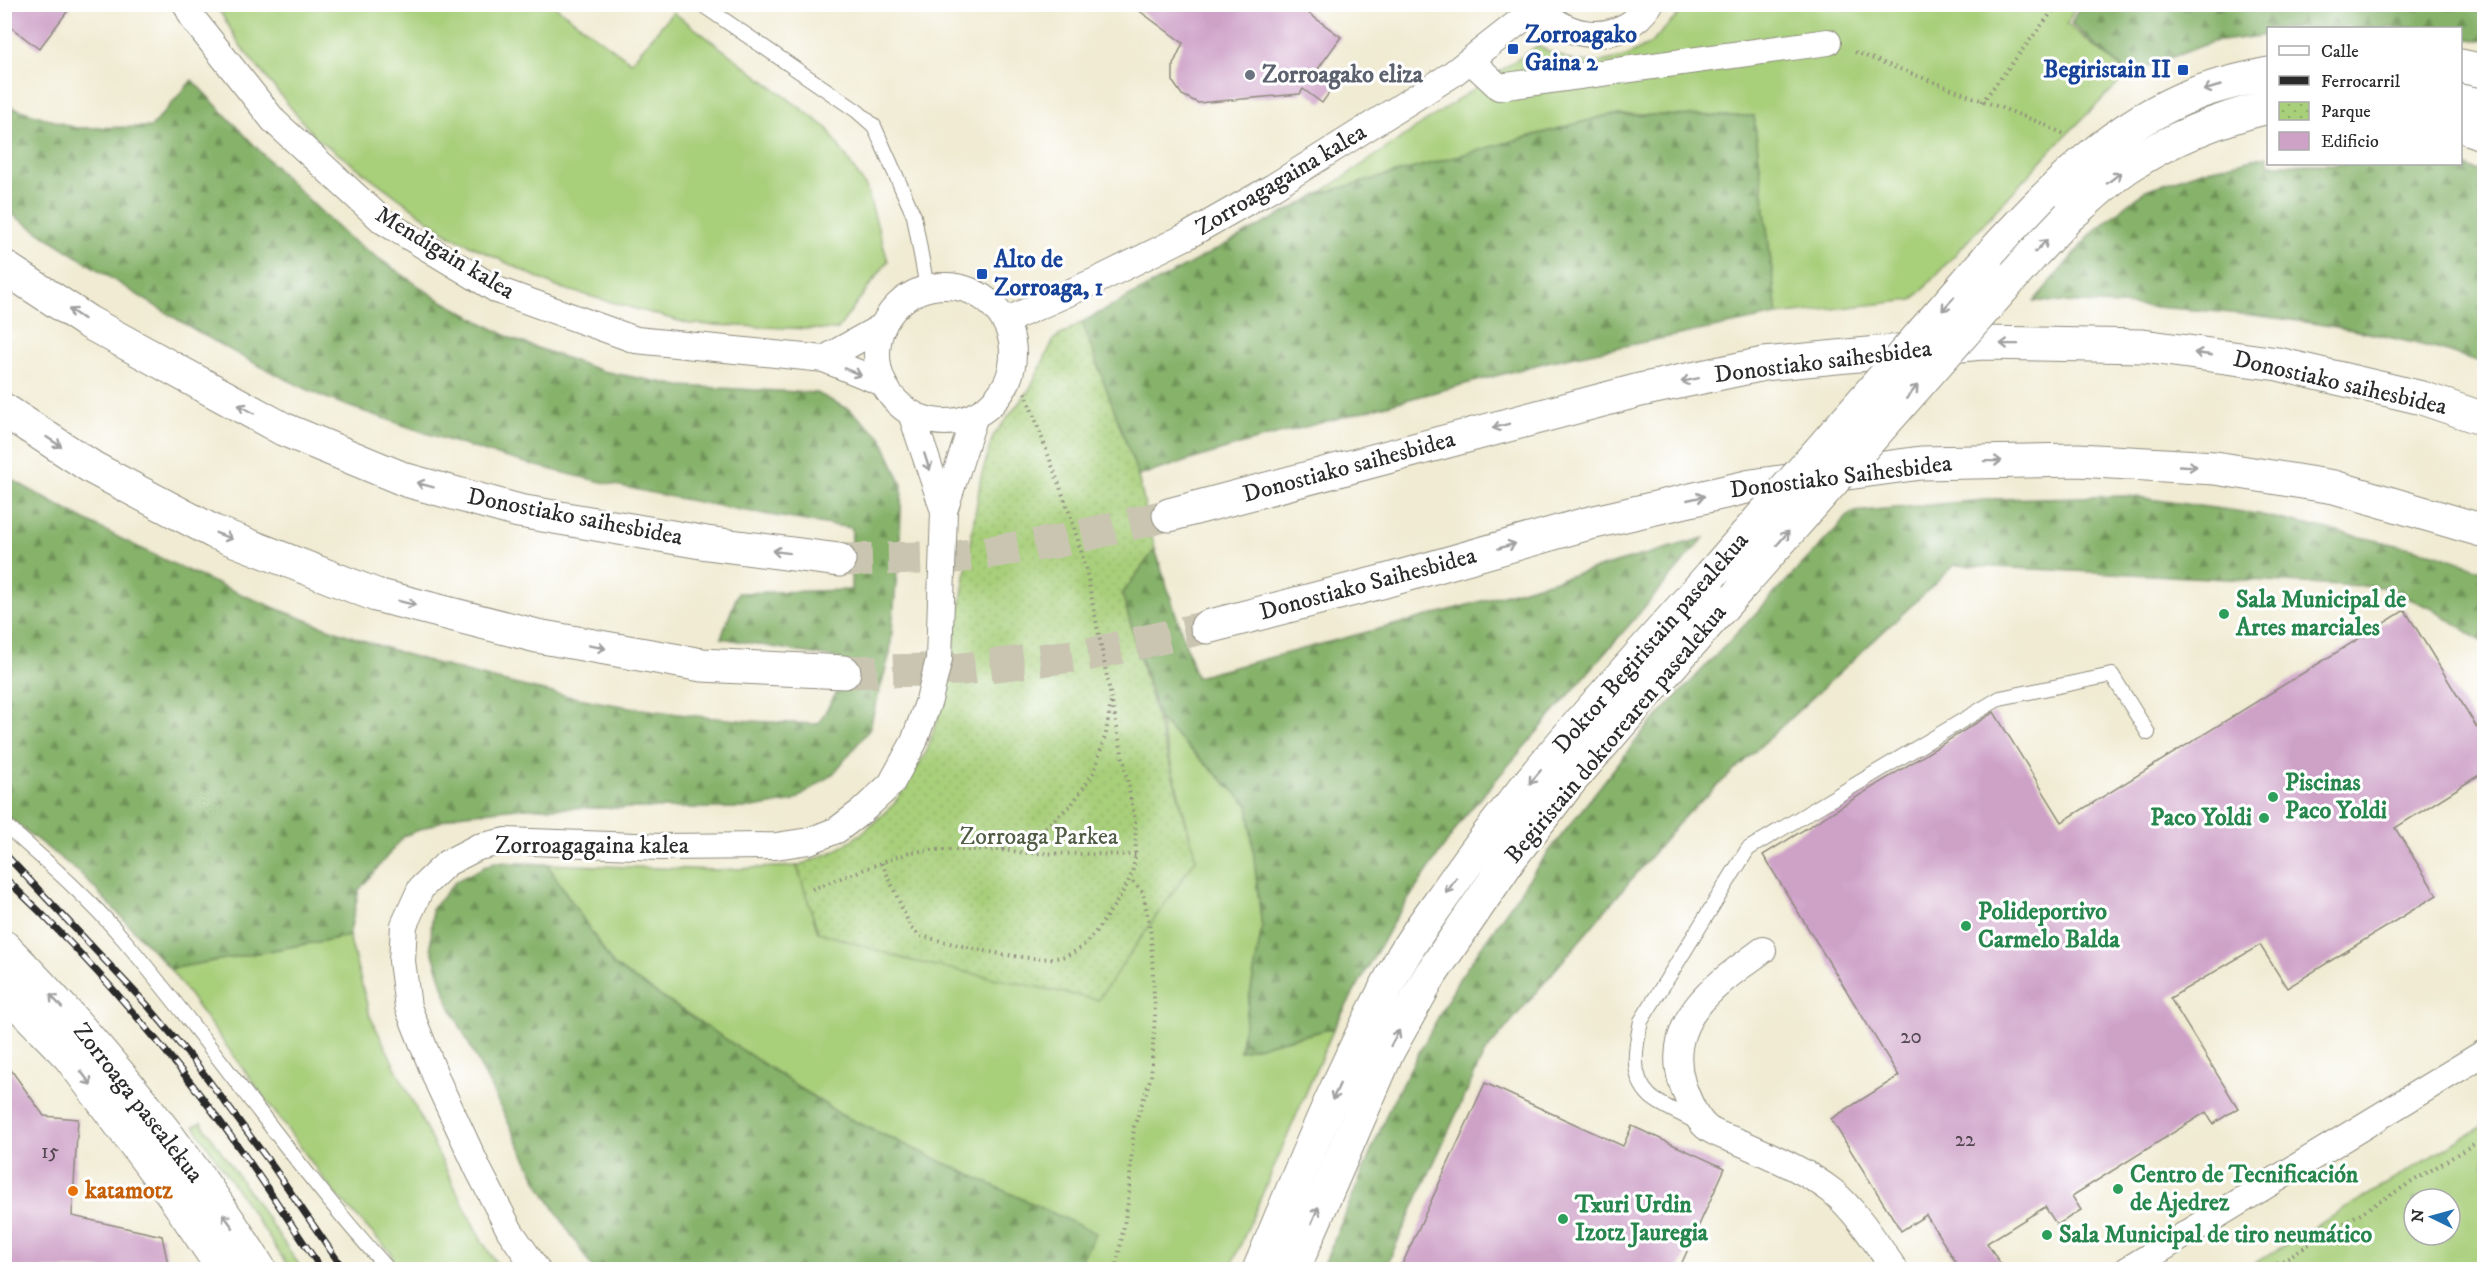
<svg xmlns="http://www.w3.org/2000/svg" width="2489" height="1274" viewBox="0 0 2489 1274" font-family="'IM FELL DW Pica',serif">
<defs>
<pattern id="forest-firs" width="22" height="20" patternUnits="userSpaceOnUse" patternTransform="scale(1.5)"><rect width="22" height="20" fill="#86b26a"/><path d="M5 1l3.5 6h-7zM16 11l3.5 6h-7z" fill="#6e9157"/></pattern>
<pattern id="park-dots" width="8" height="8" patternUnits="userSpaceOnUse" patternTransform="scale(1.5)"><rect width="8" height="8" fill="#a8cf7a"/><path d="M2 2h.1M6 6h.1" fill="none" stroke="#91b26a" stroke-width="1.8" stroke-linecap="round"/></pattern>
</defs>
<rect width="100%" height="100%" fill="#fff"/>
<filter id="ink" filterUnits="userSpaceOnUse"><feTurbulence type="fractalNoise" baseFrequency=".0167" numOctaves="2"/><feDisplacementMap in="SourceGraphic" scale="12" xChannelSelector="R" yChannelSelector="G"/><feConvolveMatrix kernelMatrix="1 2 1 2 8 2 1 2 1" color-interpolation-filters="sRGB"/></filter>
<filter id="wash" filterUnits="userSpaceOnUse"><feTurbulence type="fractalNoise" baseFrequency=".008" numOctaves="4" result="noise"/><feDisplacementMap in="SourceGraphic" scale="24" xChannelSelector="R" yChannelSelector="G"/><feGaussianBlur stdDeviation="1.35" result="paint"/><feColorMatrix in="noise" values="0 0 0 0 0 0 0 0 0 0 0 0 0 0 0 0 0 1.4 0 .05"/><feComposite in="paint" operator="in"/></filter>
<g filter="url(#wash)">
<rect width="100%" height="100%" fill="#f0ebd2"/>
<g fill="#a8cf7a" stroke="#6a7d52" stroke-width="1.5" fill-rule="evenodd">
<polygon points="216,5 553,5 631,62 673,12 827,128 866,187 888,261 837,330 690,324 557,287 449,235 314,136 242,48"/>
<polygon points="1718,5 2077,5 2067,24 2128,74 2058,143 1913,300 1777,315 1754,116 1608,115 1319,194 1537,46 1573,61 1600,62 1625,57 1650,44 1680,13"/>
<polygon points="1159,719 1248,805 1262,928 1240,1051 1334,1028 1230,1269 1076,1269 1095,1233 841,1115 613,965 547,864 714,870 797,866 818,932 1196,859"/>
<polygon points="349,936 370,1016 480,1238 500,1269 391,1269 392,1254 332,1190 170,969"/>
<polygon points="201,1122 302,1269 290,1269 194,1126"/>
<path d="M2484 1125V1269H2245ZM2414 1199H2450V1235H2414Z"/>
</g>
<g fill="url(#forest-firs)" stroke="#586e4a" stroke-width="1.5">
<polygon points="2080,5 2484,5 2484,41 2461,38 2460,28 2268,28 2268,35 2212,42 2128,74 2071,24"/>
<path d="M192 80 277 169 346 236 435 297 512 339 602 371 680 386 817 393 850 410 881 437 902 485 900 537 890 653 869 730 834 773 794 801 753 808H517L457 815 404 836 359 890 349 936 170 969 81 874 5 815 4 475C250 619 532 718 818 724L839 689 842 659 721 638 738 593 851 590 852 528C699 505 546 476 400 424 373 414 344 406 317 394 207 344 107 275 5 210V105L76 128 151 127Z"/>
<polygon points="1608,115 1754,116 1777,315 1551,361 1249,442 1138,476 1082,322 1319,194"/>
<path d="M2268 156V164H2456L2484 172V363C2340 315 2185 307 2034 301L2094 231 2146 190 2204 170Z"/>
<polygon points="2128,496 2257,514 2438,554 2484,571 2484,643 2435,610 2383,587 1955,565 1684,817 1484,1054 1385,1269 1322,1269 1391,1104 1459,979 1540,863 1642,733 1852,512 1995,499"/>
<polygon points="1704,538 1464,817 1395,919 1334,1028 1240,1051 1262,928 1248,805 1159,719 1122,594 1155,549 1196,677 1443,612"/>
<polygon points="494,862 547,864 613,965 841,1115 1096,1233 1076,1269 593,1269 541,1188 448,1002 431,947 432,909 456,881"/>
</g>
<polygon fill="url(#park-dots)" stroke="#6a7d52" stroke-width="1.5" points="1082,322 1138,476 1155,549 1122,594 1196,859 1098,1000 908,960 818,932 797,866 835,851 862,833 894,804 927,751 947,688 981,477 993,436 1029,390 1054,339"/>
<g id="blocks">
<g fill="#cea1c7">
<polygon points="4,4 73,4 39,49 4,22"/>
<polygon points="1130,4 1296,4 1341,37 1318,69 1337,82 1322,103 1303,89 1300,94 1198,103 1182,95 1173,82 1173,65 1183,43"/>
<polygon points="2405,610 2484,739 2484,772 2395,828 2437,895 2287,988 2260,945 2170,998 2238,1108 2213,1124 2206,1112 2072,1196 2081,1210 2057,1225 2045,1207 1987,1243 2004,1269 1960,1269 1926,1215 1901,1231 1831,1119 1899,1076 1763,855 1994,712 2062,822"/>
<polygon points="4,1060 44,1116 78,1119 72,1216 162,1236 169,1269 4,1269"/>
<polygon points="1485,1083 1623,1146 1632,1126 1725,1168 1679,1269 1400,1269"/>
</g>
</g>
</g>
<g filter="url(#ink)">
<use href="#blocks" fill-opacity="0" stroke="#8e8b7e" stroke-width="1.5"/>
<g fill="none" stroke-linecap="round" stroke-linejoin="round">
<g stroke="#c9c5b1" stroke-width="33" stroke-dasharray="33 16" stroke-linecap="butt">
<polyline points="839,560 957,557 1055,542 1169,515"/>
<polyline points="844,672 962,669 1091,654 1207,627"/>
</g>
<g stroke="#8e8b7e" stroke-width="16">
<g id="lane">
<polyline points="701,4 857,111 874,126 914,216 927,288"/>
<path d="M4 824C45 860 90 899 125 941 216 1048 294 1166 389 1270"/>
<path d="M1694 1121C1682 1114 1659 1105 1650 1096 1629 1076 1636 1045 1641 1021L1748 849 2000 698 2112 675 2148 733"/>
</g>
</g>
<g stroke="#8e8b7e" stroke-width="28">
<g id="street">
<polyline points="186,4 194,20 274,121 383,221 497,290 636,340 824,359 883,383"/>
<path d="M1538 4C1566 43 1623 45 1650 4"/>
<polyline points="1471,61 1499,87 1828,42"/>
<polyline points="2460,117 2469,132 2484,138"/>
<circle cx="945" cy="354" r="68"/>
<polyline points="1005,321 1100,279 1187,236 1273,187 1451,75 1539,6"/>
<polyline points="824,359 883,326"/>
<polyline points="911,413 944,511"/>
<path d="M1763 950C1718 983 1663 1019 1682 1083 1687 1098 1694 1116 1706 1127 1715 1135 1733 1139 1744 1144 1773 1157 1806 1171 1832 1191 1857 1212 1876 1243 1895 1270"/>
<polyline points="537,1270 510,1231 479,1171 439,1085 408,1007 402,961 404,925 421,888 447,863 478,847 506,841 661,847 776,846 809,841 837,830 862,811 891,784 914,742 929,700 939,659 944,511 975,415"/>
<polyline points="2127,1270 2484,1053"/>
</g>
</g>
<g stroke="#8e8b7e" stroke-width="35">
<g id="secondary">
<polyline points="2460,66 2484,71"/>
<polyline points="2460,101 2484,106"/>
<path d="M2069 216C2089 199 2108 180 2129 166 2172 138 2219 119 2268 107"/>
<path d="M1986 260C2049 192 2109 126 2197 93 2220 84 2245 79 2268 74"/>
<path d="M4 947C100 1045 188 1153 260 1270"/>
<polyline points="4,989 70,1057 171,1192 224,1270"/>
<path d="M1259 1270C1303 1164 1347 1056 1403 956 1418 930 1437 906 1454 881 1531 772 1623 675 1711 575"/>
<polyline points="1293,1270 1388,1051 1431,974 1511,857 1570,781 1744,582"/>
</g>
</g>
<g stroke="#8e8b7e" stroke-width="35">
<g id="highway">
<polyline points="4,267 88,322 283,429 406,480 519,511 707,543 839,560"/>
<polyline points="4,410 93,468 214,532 376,595 537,636 702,665 844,672"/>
<polyline points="1169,515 1640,390 1764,364 1982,343 2143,346 2278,364 2422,398 2484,419"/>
<polyline points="1207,627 1385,581 1586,524 1751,486 1921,463 2078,460 2215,468 2334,487 2484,531"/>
</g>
</g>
<g stroke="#8e8b7e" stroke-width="4" stroke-dasharray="1.5 4.5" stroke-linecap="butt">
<polyline points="1855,52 2041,123 2066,135"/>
<polyline points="1982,102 2058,4"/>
<polyline points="1002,850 1029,853 1136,855"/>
<path d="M882 863 911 928 920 936C954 943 1044 970 1072 953 1088 945 1099 927 1109 913 1136 874 1137 866 1135 820L1086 569 1072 520 1024 389"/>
<polyline points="812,889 910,852 932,850 1001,850 1042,830 1072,804 1094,772 1106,733 1111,702"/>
<polyline points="1116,1270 1128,1202 1134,1127 1151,1077 1155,1016 1151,934 1143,892 1131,880"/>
<polyline points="2267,1270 2484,1138"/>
</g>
<use href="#lane" stroke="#fff" stroke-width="14"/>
<use href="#street" stroke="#fff" stroke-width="26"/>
<use href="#secondary" stroke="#fff" stroke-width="33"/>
<use href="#highway" stroke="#fff" stroke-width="33"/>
<g stroke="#2b2b2b" stroke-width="7">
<g id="rail">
<polyline points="4,853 148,1006 198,1066 274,1168 344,1270"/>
<path d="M4 877C94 962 177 1059 248 1160 273 1196 297 1233 322 1270"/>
</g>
</g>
<use href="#rail" stroke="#fff" stroke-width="4.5" stroke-dasharray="14" stroke-linecap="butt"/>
<g stroke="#8e8b7e" stroke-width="35" stroke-linecap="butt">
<g id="secondary-bridge">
<polyline points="1711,575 1986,260"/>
<polyline points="1744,582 2034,253 2069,216"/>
</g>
</g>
<use href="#secondary-bridge" stroke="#fff" stroke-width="33"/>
</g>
<defs><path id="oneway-shaft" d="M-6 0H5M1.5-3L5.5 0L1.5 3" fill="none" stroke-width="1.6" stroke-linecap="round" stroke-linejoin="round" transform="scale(1.5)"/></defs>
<g stroke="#a0a0a0">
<use href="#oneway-shaft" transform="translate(2212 88) rotate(164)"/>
<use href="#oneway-shaft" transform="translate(2114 178) rotate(-38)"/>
<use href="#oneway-shaft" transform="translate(2041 246) rotate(-46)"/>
<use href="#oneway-shaft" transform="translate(1948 304) rotate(131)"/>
<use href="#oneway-shaft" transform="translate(76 314) rotate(-146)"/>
<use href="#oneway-shaft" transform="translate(2009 344) rotate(-179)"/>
<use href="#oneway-shaft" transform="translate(2203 354) rotate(-172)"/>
<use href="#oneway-shaft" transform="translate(853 372) rotate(23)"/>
<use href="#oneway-shaft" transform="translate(1690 380) rotate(168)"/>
<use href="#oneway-shaft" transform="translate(1912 392) rotate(-49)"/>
<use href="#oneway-shaft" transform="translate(246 409) rotate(-151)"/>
<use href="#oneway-shaft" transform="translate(1501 426) rotate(165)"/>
<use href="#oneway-shaft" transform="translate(54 442) rotate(33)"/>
<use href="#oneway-shaft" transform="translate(1993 461) rotate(-1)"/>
<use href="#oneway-shaft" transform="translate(927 462) rotate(72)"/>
<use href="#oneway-shaft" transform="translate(2188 466) rotate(3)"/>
<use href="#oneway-shaft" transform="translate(425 485) rotate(-165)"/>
<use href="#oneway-shaft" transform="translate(1696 498) rotate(-13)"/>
<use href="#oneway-shaft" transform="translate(224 536) rotate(21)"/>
<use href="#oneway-shaft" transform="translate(1783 538) rotate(-49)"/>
<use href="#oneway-shaft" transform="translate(1507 546) rotate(-16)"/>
<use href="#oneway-shaft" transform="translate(781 552) rotate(-173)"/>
<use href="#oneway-shaft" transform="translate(407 603) rotate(14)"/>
<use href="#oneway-shaft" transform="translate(597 647) rotate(10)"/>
<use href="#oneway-shaft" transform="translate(1535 777) rotate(130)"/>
<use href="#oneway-shaft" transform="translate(1451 886) rotate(125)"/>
<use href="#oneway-shaft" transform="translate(56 1001) rotate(-132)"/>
<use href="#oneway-shaft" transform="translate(1395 1038) rotate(-61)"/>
<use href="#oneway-shaft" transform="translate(86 1078) rotate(53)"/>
<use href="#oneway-shaft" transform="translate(1336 1092) rotate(115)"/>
<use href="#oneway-shaft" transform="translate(1315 1215) rotate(-67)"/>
<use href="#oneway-shaft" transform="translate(228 1221) rotate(-126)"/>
</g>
</g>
<g fill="#1a4fb4" stroke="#fff" stroke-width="2">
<rect x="1507" y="43" width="12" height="12" rx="3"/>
<rect x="2177" y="64" width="12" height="12" rx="3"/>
<rect x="976" y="268" width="12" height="12" rx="3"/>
</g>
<circle fill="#6b7280" stroke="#fff" stroke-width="2" cx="1250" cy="75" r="6"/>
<g fill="#2e9e5b" stroke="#fff" stroke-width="2">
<circle cx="2224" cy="614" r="6"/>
<circle cx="2273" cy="797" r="6"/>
<circle cx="2264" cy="818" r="6"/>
<circle cx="1966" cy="926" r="6"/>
<circle cx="2118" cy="1189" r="6"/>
<circle cx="1563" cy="1219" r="6"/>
<circle cx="2047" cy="1235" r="6"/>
</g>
<circle fill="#e8710a" stroke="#fff" stroke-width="2" cx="73" cy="1191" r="6"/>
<g text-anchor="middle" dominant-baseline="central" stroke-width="6" stroke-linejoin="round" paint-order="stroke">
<g font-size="21" fill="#544852">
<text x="1911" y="1037">20</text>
<text x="1965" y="1140">22</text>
<text x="50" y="1152">15</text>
</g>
<g font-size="24" font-weight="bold" fill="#164399" stroke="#fff" text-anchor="start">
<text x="1525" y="35">Zorroagako<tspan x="1525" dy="28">Gaina 2</tspan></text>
<text x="2171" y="70" text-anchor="end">Begiristain II</text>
<text x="994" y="260">Alto de<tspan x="994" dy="28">Zorroaga, 1</tspan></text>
</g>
<g font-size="24" font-weight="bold" fill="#5b616d" stroke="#fff" text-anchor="start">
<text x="1262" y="75">Zorroagako eliza</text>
</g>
<g font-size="24" fill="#2b2b2b" stroke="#fff">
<text transform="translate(1281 180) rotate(-31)">Zorroagagaina kalea</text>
<text transform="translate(445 253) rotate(31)">Mendigain kalea</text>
<text transform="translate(1823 362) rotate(-7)">Donostiako saihesbidea</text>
<text transform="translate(2340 383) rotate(13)">Donostiako saihesbidea</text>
<text transform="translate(1349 467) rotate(-15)">Donostiako saihesbidea</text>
<text transform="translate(1841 477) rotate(-7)">Donostiako Saihesbidea</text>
<text transform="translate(575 517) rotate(11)">Donostiako saihesbidea</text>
<text transform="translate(1368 584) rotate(-15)">Donostiako Saihesbidea</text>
<text transform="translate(1651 643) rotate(-49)">Doktor Begiristain pasealekua</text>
<text transform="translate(1616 734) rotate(-50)">Begiristain doktorearen pasealekua</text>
<text x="592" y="846">Zorroagagaina kalea</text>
<text transform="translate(138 1103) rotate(52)">Zorroaga pasealekua</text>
</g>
<g font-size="24" font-weight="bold" fill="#27864d" stroke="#fff" text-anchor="start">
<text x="2236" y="600">Sala Municipal de<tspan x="2236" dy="28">Artes marciales</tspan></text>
<text x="2285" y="783">Piscinas<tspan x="2285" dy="28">Paco Yoldi</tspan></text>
<text x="2252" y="818" text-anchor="end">Paco Yoldi</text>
<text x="1978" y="912">Polideportivo<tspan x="1978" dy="28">Carmelo Balda</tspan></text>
<text x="2130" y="1175">Centro de Tecnificación<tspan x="2130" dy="28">de Ajedrez</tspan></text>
<text x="1575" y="1205">Txuri Urdin<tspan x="1575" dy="28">Izotz Jauregia</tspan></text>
<text x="2059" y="1235">Sala Municipal de tiro neumático</text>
</g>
<g font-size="24" fill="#505c43" stroke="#fff">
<text x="1039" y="837">Zorroaga Parkea</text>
</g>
<g font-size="24" font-weight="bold" fill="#c56008" stroke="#fff" text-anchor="start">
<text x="85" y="1191">katamotz</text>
</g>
</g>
<rect width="2489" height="1274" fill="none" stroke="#fff" stroke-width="24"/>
<rect x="2267" y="27" width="195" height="138" fill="#ffffff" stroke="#aaaaaa" stroke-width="1.5"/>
<rect x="2279" y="46" width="30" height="9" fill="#ffffff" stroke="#aaaaaa" stroke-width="1.5"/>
<text x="2321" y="57" font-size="18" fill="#2b2b2b">Calle</text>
<rect x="2279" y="76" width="30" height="9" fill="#2b2b2b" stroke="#aaaaaa" stroke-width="1.5"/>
<text x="2321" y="87" font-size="18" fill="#2b2b2b">Ferrocarril</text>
<rect x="2279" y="102" width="30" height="18" fill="url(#park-dots)" stroke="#aaaaaa" stroke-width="1.5"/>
<text x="2321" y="117" font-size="18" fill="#2b2b2b">Parque</text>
<rect x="2279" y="132" width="30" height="18" fill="#cea1c7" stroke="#aaaaaa" stroke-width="1.5"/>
<text x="2321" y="147" font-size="18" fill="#2b2b2b">Edificio</text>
<g transform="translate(2432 1217) rotate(275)"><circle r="28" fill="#ffffff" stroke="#aaaaaa" stroke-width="1.5"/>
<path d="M0-4.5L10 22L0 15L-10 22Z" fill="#1f6fb2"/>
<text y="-9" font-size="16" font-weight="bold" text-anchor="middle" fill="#2b2b2b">N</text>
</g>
</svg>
